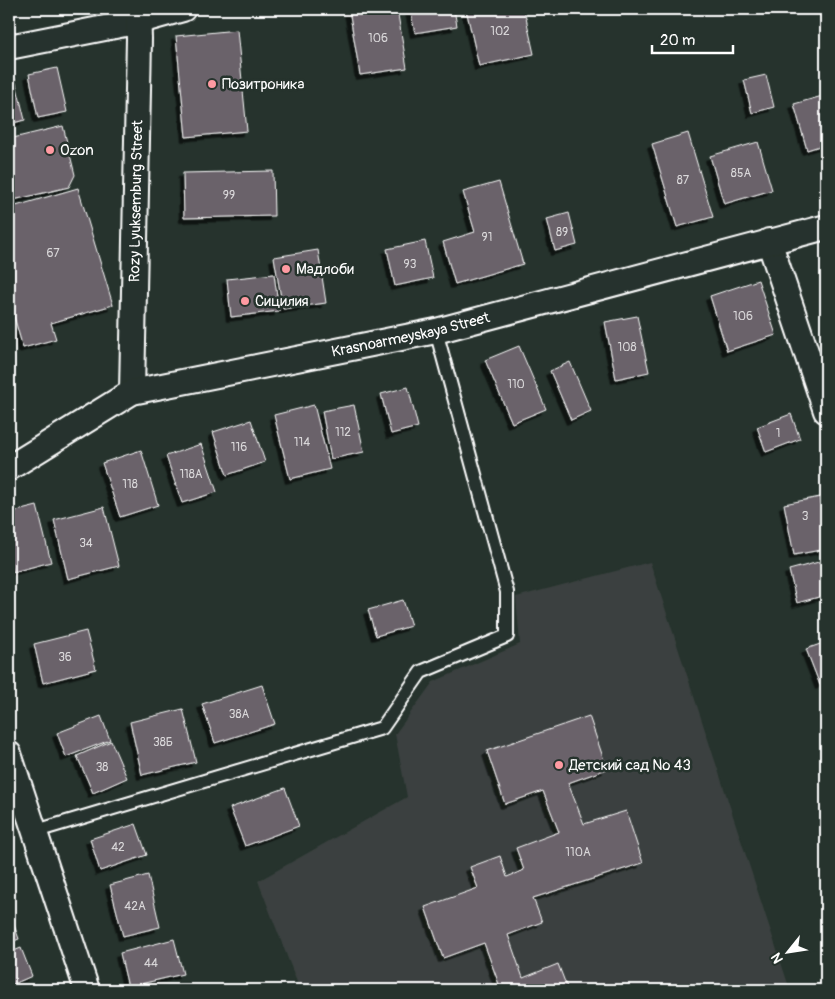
<svg xmlns="http://www.w3.org/2000/svg" width="835" height="999" viewBox="0 0 835 999" font-family="Pangolin,sans-serif">
<defs>
<filter id="shadow"><feDropShadow dx="-4.5" dy="4.5" stdDeviation="0" flood-color="#0009"/></filter>
</defs>
<rect width="100%" height="100%" fill="#26332d"/>
<filter id="ink" filterUnits="userSpaceOnUse"><feTurbulence type="fractalNoise" baseFrequency=".02" numOctaves="2"/><feDisplacementMap in="SourceGraphic" scale="10" xChannelSelector="R" yChannelSelector="G"/><feConvolveMatrix kernelMatrix="1 2 1 2 8 2 1 2 1" color-interpolation-filters="sRGB"/></filter>
<g filter="url(#ink)">
<polygon fill="#3a413f" points="650,562 790,990 300,990 258,881 407,797 395,734 433,682 520,644 516,597"/>
<g fill="#6a626a" stroke="#fff" filter="url(#shadow)">
<polygon points="349,9 397,9 407,68 360,75"/>
<polygon points="410,9 454,9 457,26 415,33"/>
<polygon points="466,9 524,9 534,54 479,66"/>
<polygon points="237,30 247,131 186,137 176,36"/>
<polygon points="57,68 67,112 38,118 29,74"/>
<polygon points="14,75 25,120 9,124 9,77"/>
<polygon points="766,75 774,107 752,113 744,80"/>
<polygon points="826,95 826,144 807,150 794,104"/>
<polygon points="63,126 75,175 69,187 9,201 9,139"/>
<polygon points="688,133 713,217 677,227 652,144"/>
<polygon points="758,142 772,190 724,204 710,156"/>
<polygon points="273,171 274,216 184,218 183,173"/>
<polygon points="499,182 523,264 455,284 443,242 475,232 463,192"/>
<polygon points="78,188 113,305 51,323 56,339 23,348 9,299 9,208"/>
<polygon points="569,213 577,245 555,251 547,219"/>
<polygon points="425,241 433,278 395,286 387,249"/>
<polygon points="318,250 326,303 283,309 274,257"/>
<polygon points="274,274 279,311 231,317 227,279"/>
<polygon points="758,280 776,335 727,351 710,296"/>
<polygon points="637,316 649,372 616,379 605,322"/>
<polygon points="519,346 546,409 512,423 485,360"/>
<polygon points="570,362 591,411 571,420 550,371"/>
<polygon points="408,387 418,427 391,434 381,394"/>
<polygon points="314,405 330,469 290,479 274,415"/>
<polygon points="354,405 364,452 331,459 322,411"/>
<polygon points="791,414 800,439 766,452 757,427"/>
<polygon points="251,420 265,462 227,475 213,432"/>
<polygon points="201,444 217,492 182,503 166,456"/>
<polygon points="141,450 158,505 120,517 102,463"/>
<polygon points="820,497 826,528 826,549 794,555 784,504"/>
<polygon points="37,506 51,562 13,572 9,555 9,513"/>
<polygon points="104,507 119,566 68,579 54,520"/>
<polygon points="826,560 826,595 797,603 789,570"/>
<polygon points="403,600 411,626 376,636 368,610"/>
<polygon points="86,631 96,669 43,683 34,644"/>
<polygon points="826,642 826,682 820,685 806,649"/>
<polygon points="262,685 275,724 215,743 202,704"/>
<polygon points="183,709 196,762 142,775 130,722"/>
<polygon points="101,716 110,740 66,757 57,733"/>
<polygon points="589,716 607,769 568,783 584,824 626,811 643,863 533,898 542,922 508,935 523,978 558,964 568,990 491,990 500,987 484,943 443,958 425,907 478,888 470,867 500,856 507,877 524,870 516,848 559,832 543,791 505,804 487,751"/>
<polygon points="111,741 127,778 93,793 77,756"/>
<polygon points="285,788 299,826 245,846 230,808"/>
<polygon points="136,824 147,855 100,871 90,839"/>
<polygon points="148,875 160,927 123,936 110,885"/>
<polygon points="9,911 19,939 9,943"/>
<polygon points="174,939 183,974 128,987 120,953"/>
<polygon points="21,948 32,976 9,986 9,953"/>
</g>
<g fill="none" stroke-linecap="round" stroke-linejoin="round">
<g stroke="#fff" stroke-width="16">
<polyline id="lane" points="33,832 382,728 421,672 507,636 507,592 436,331"/>
</g>
<g stroke="#fff" stroke-width="28">
<g id="street">
<polyline points="9,47 140,21 183,9"/>
<polyline points="769,241 826,411"/>
<path id="s1" d="M132 392 139 39 138 9"/>
<path id="s2" d="M9 468 132 392 436 331 826 227"/>
<polyline points="9,754 87,990"/>
</g>
</g>
<use href="#lane" stroke="#26332d" stroke-width="12"/>
<use href="#street" stroke="#26332d" stroke-width="24"/>
</g>
</g>
<g fill="#ff9aa2" stroke="#26332d" stroke-width="2">
<circle cx="212" cy="84" r="5"/>
<circle cx="50" cy="150" r="5"/>
<circle cx="286" cy="269" r="5"/>
<circle cx="245" cy="301" r="5"/>
<circle cx="559" cy="765" r="5"/>
</g>
<g text-anchor="middle" dominant-baseline="central" stroke-width="5" stroke-linejoin="round" paint-order="stroke">
<g font-size="12" fill="#dad8da">
<text x="500" y="31">102</text>
<text x="378" y="38">106</text>
<text x="741" y="173">85А</text>
<text x="683" y="180">87</text>
<text x="229" y="195">99</text>
<text x="562" y="232">89</text>
<text x="487" y="237">91</text>
<text x="53" y="253">67</text>
<text x="410" y="264">93</text>
<text x="743" y="316">106</text>
<text x="627" y="347">108</text>
<text x="516" y="384">110</text>
<text x="343" y="432">112</text>
<text x="778" y="433">1</text>
<text x="302" y="442">114</text>
<text x="239" y="447">116</text>
<text x="191" y="474">118А</text>
<text x="130" y="484">118</text>
<text x="805" y="516">3</text>
<text x="86" y="543">34</text>
<text x="65" y="657">36</text>
<text x="239" y="714">38А</text>
<text x="163" y="742">38Б</text>
<text x="102" y="767">38</text>
<text x="118" y="847">42</text>
<text x="578" y="852">110А</text>
<text x="135" y="906">42А</text>
<text x="151" y="963">44</text>
</g>
<g font-size="15" fill="#fff" stroke="#26332d" text-anchor="start">
<text x="222" y="84">Позитроника</text>
<text x="60" y="150">Ozon</text>
<text x="296" y="269">Мадлоби</text>
<text x="255" y="301">Сицилия</text>
<text x="569" y="765">Детский сад № 43</text>
</g>
<g font-size="15" fill="#fff" stroke="#26332d">
<text stroke="none"><textPath href="#s1" startOffset="191">Rozy Lyuksemburg Street</textPath></text>
<text stroke="none"><textPath href="#s2" startOffset="429">Krasnoarmeyskaya Street</textPath></text>
</g>
</g>
<rect width="835" height="999" fill="none" stroke="#26332d" stroke-width="30"/>
<rect x="15" y="15" width="805" height="969" fill="none" stroke="#fff" stroke-width="2" filter="url(#ink)"/>
<g transform="translate(788 952) rotate(240)" stroke="#26332d" stroke-width="4" paint-order="stroke">
<path d="M0-4L9 19L0 12L-9 19Z" fill="#ffffff"/>
<text y="-8" font-size="14" font-weight="bold" text-anchor="middle" fill="#ffffff">N</text>
</g>
<path d="M652 45v8h81v-8" fill="none" stroke="#ffffff" stroke-width="2.5"/>
<text x="660" y="45" font-size="15" fill="#ffffff" stroke="#26332d" stroke-width="4" paint-order="stroke">20 m</text>
</svg>
